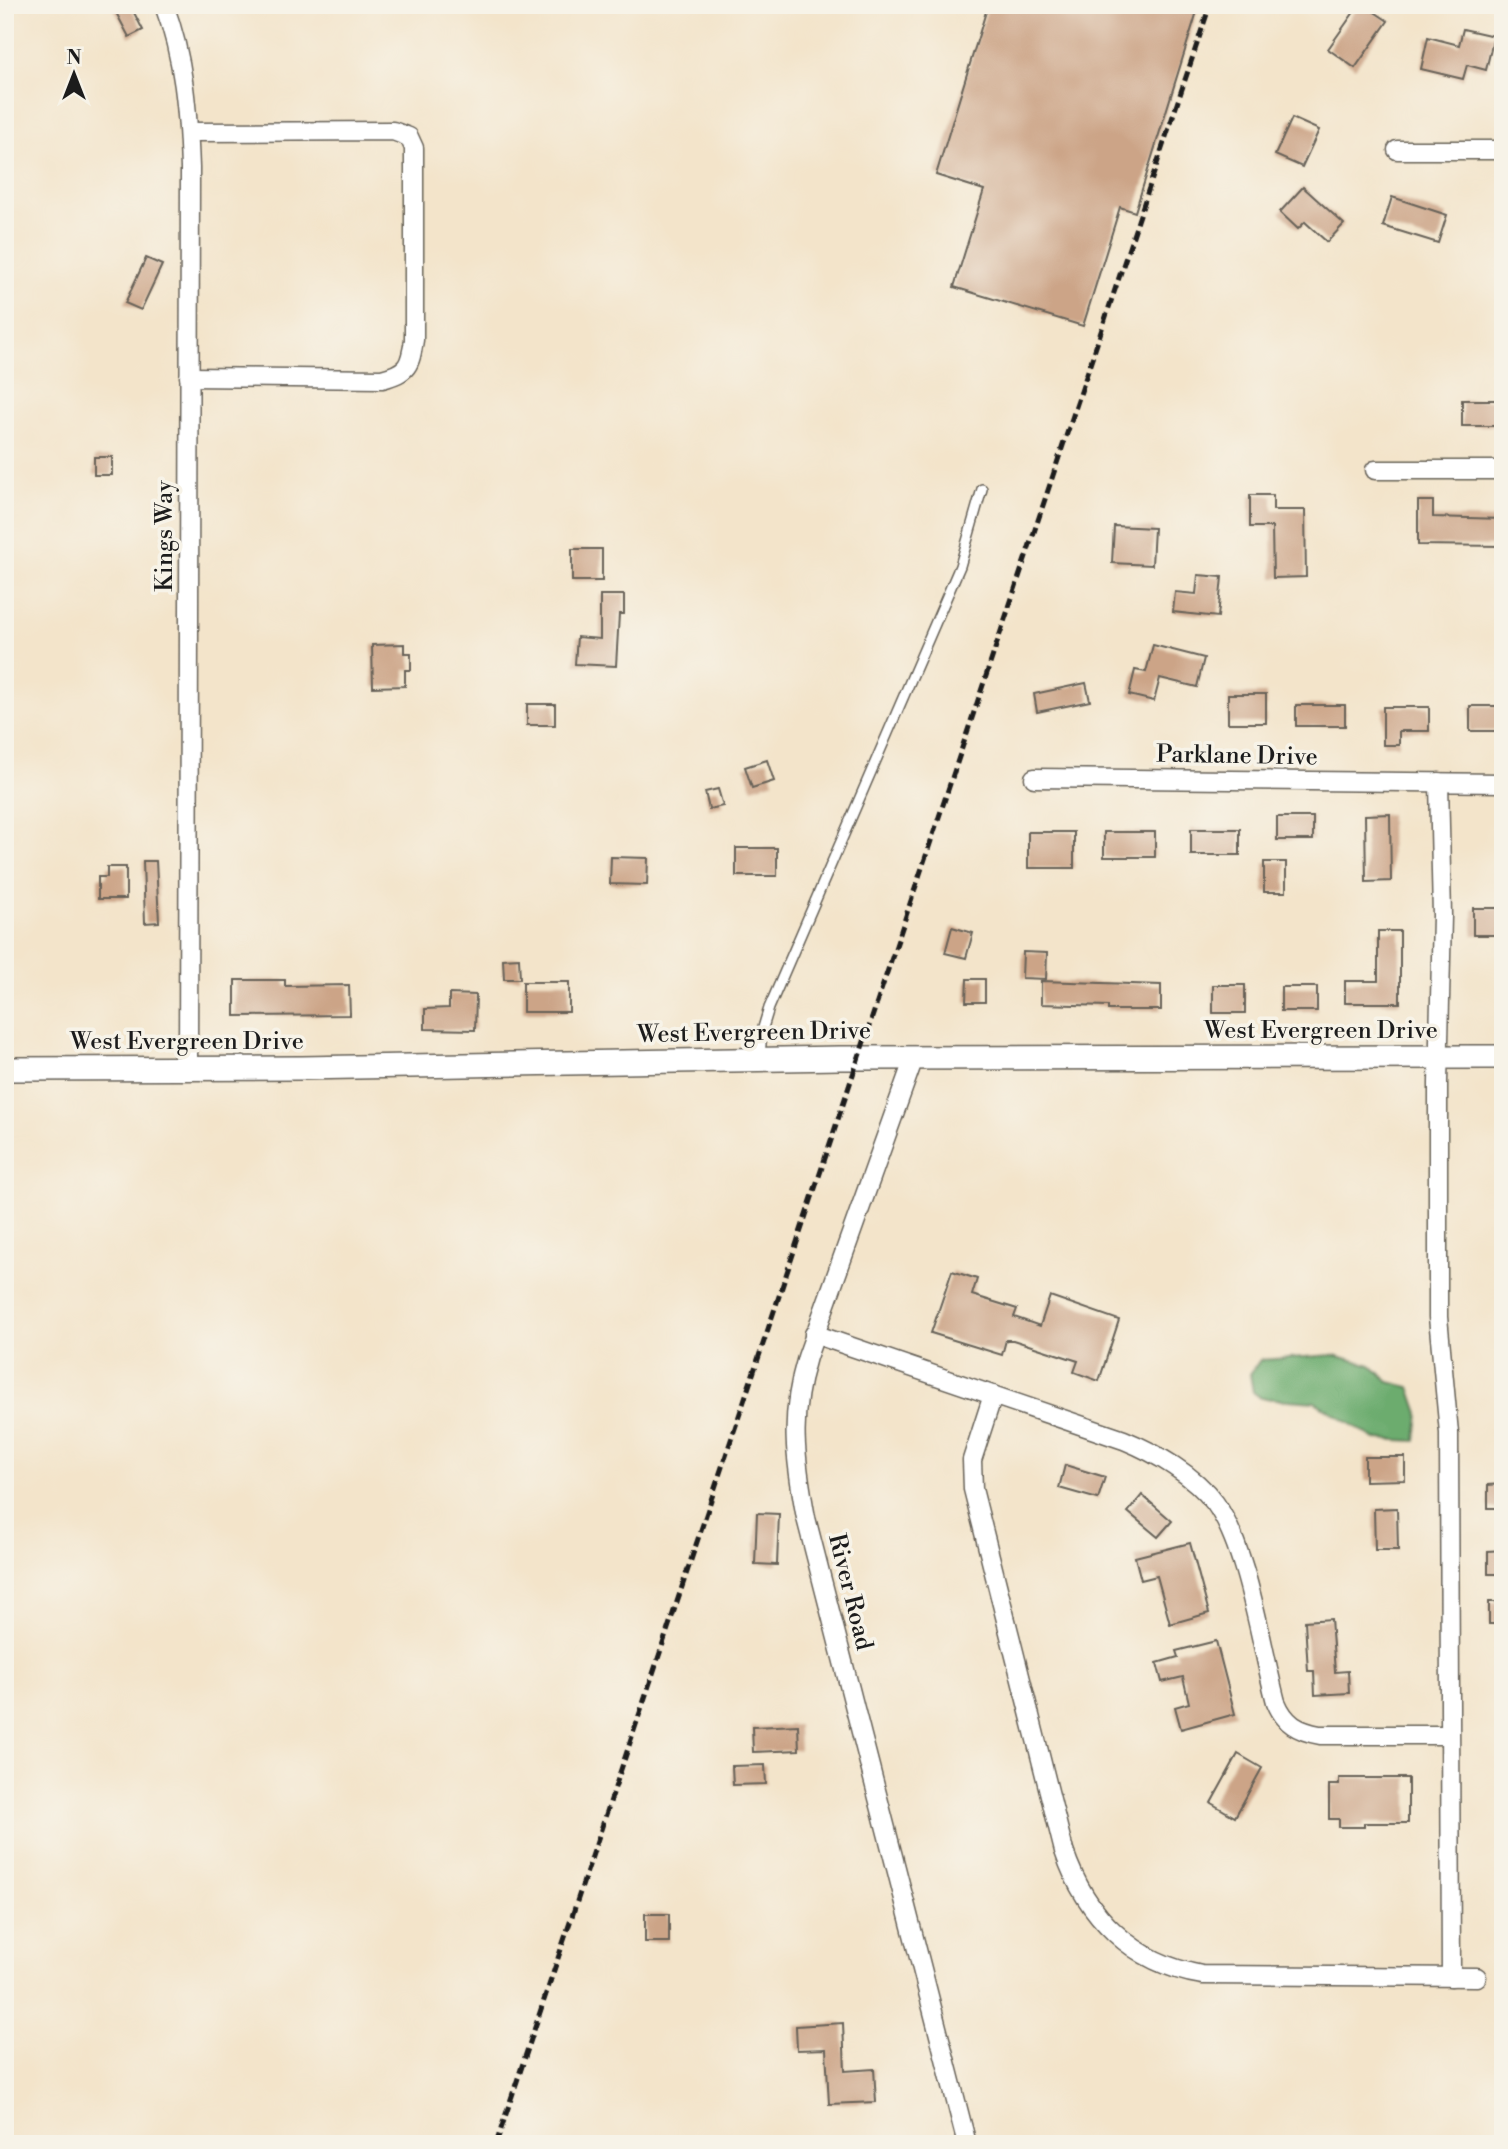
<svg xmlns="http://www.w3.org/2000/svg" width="1508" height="2149" viewBox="0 0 1508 2149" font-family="'Libre Bodoni',serif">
<rect width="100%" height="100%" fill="#f7f3e8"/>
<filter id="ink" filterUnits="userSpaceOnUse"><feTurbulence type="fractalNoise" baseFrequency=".0143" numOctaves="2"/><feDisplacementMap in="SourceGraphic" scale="14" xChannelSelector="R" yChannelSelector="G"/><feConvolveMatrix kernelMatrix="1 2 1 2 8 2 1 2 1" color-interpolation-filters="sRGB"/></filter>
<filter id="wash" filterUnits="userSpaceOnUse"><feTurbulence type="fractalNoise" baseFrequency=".00686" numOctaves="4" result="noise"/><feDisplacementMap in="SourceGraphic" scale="28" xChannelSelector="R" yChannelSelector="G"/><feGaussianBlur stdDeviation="1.57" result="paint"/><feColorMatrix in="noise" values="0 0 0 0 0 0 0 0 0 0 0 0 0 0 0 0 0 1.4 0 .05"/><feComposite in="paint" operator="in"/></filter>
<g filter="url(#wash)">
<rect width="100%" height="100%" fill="#f3e4ca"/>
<polygon fill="#6cac6e" stroke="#446445" stroke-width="2" points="1334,1355 1371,1365 1389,1382 1410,1387 1419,1413 1416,1441 1375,1439 1315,1402 1261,1398 1253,1392 1250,1374 1260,1360"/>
<g id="blocks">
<g fill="#cca487">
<polygon points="112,5 130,5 143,30 129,37"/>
<polygon points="988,5 1199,5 1135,212 1120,207 1083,326 954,287 984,190 936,175"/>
<polygon points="1359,5 1364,5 1388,21 1355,68 1328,49"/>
<polygon points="1463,29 1494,36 1486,70 1467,65 1463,79 1421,69 1428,37 1459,45"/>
<polygon points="1292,118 1319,130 1302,167 1275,155"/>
<polygon points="1303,187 1344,224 1327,242 1305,222 1298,229 1280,212"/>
<polygon points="1392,197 1447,215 1438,243 1383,226"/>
<polygon points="146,258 162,265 141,310 125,303"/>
<rect x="1462" y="400" width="41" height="26"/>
<rect x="94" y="457" width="18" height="18"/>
<polygon points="1250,495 1273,495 1273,510 1305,510 1306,577 1273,578 1272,527 1250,527"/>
<polygon points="1418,501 1433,501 1433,517 1503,519 1503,546 1418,545"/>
<polygon points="1114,526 1154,528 1152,565 1112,563"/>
<rect x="572" y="549" width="30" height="32"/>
<polygon points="1198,575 1222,577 1218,617 1173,612 1175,592 1196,594"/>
<polygon points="600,595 624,595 624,614 619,614 616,666 575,664 577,637 600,639"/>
<polygon points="404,644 404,653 411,653 411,670 405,670 405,686 373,687 372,645"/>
<polygon points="1153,645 1204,658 1197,687 1160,678 1154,701 1129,695 1135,670 1146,672"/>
<polygon points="1086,683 1090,701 1037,712 1034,694"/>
<rect x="1228" y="694" width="38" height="29"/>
<rect x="527" y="704" width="28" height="21"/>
<rect x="1296" y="705" width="49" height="21"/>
<rect x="1470" y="706" width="33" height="25"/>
<polygon points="1383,707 1429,707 1429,731 1399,731 1399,745 1383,745"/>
<polygon points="767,760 774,781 752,788 745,767"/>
<polygon points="718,789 723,806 709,809 705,792"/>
<polygon points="1390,814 1391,881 1366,882 1365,815"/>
<rect x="1277" y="817" width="36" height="23"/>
<rect x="1191" y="829" width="49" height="26"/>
<rect x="1028" y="832" width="46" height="36"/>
<rect x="1104" y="832" width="51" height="25"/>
<rect x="736" y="848" width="41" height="28"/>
<polygon points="611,857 648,858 647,885 610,884"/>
<polygon points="143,861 156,861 159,922 145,923"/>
<rect x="1264" y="862" width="22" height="30"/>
<polygon points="107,867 126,867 126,899 98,899 98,877 107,877"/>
<rect x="1473" y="908" width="30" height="27"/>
<polygon points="952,927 973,933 966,958 945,953"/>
<polygon points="1378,931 1400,931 1400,1003 1345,1003 1345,981 1378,981"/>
<polygon points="1023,952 1047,953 1046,979 1022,978"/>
<polygon points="519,958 520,979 504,979 503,959"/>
<polygon points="967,979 985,979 985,1002 966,1002"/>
<polygon points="235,980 285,980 285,986 349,985 350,1015 235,1016"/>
<polygon points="1041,981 1161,985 1161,1010 1108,1010 1108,1006 1041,1004"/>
<rect x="523" y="982" width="46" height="30"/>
<rect x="1213" y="985" width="32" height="28"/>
<rect x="1281" y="987" width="36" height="24"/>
<polygon points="449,994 476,995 475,1030 425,1029 425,1009 449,1008"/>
<polygon points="952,1271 977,1279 972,1295 1017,1309 1014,1317 1040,1326 1050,1296 1119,1320 1099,1381 1074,1372 1078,1361 1013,1340 1006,1340 1002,1355 931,1333"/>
<polygon points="1365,1457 1405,1457 1405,1480 1365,1481"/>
<polygon points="1065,1465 1105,1477 1098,1499 1059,1488"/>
<polygon points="1503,1484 1503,1508 1488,1508 1488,1485"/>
<polygon points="1142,1495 1172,1521 1158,1537 1128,1512"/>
<polygon points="1397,1508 1398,1550 1375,1550 1374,1509"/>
<polygon points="757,1513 779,1514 777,1565 755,1564"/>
<polygon points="1190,1543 1209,1613 1170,1624 1157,1576 1141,1580 1135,1557"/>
<polygon points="1503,1550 1503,1574 1488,1574 1488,1551"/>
<rect x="1489" y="1602" width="14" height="22"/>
<polygon points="1331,1619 1335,1672 1348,1671 1349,1693 1315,1695 1314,1671 1308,1671 1305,1621"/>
<polygon points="1216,1641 1235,1714 1181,1729 1175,1707 1189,1703 1183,1677 1162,1682 1157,1663 1178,1657 1176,1651"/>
<polygon points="798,1725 799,1750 753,1752 752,1727"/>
<polygon points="1238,1754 1262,1768 1235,1817 1211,1803"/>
<polygon points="765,1765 766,1784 733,1785 732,1766"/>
<polygon points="1339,1778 1408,1778 1408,1823 1364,1823 1364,1827 1339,1827 1339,1819 1329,1819 1329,1785 1339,1785"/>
<rect x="645" y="1914" width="24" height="28"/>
<polygon points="843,2023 845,2071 874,2069 876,2102 829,2104 826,2049 797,2050 796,2026"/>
</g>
</g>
</g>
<g filter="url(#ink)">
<use href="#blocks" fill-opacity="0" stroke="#676259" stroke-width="2"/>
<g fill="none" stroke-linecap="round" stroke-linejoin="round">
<g stroke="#676259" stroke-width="12">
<polyline id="service" points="760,1057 762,1031 769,1008 960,566 982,489"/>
</g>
<g stroke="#676259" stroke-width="21">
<g id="minor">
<path d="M164 5C184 58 188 112 190 168L188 1070"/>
<polyline points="1397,150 1503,150"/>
<path d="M189 377 382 379C408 372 410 366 414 340V148L409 137 393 131 189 132"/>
<polyline points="1375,470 1503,470"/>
<polyline points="1034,778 1503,783"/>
<polyline points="1439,782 1442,916 1438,1083 1438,1317 1449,1433 1451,1977"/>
<path d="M914 1058 807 1357C789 1417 795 1458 806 1518L967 2144"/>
<path d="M814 1334 1124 1440C1156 1453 1194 1475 1215 1503 1248 1549 1261 1646 1276 1702 1285 1724 1298 1731 1320 1735H1449"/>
<path d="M993 1395 972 1460 973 1489 1064 1851C1086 1917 1133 1963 1202 1975L1477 1977"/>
</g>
</g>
<g stroke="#676259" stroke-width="26">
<polyline id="tertiary" points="5,1069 302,1068 840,1058 1503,1057"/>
</g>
<use href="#service" stroke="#fff" stroke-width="9"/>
<use href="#minor" stroke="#fff" stroke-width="18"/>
<use href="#tertiary" stroke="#fff" stroke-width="23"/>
<polyline stroke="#1c1c1c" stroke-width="5" stroke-dasharray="10 5" stroke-linecap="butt" points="496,2144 1210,5"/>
</g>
</g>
<g text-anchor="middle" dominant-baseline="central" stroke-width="7" stroke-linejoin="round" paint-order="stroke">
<g font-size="24" fill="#1c1c1c" stroke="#f7f3e8">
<text transform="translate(165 536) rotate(-90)">Kings Way</text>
<text transform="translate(1237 756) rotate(1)">Parklane Drive</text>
<text x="1321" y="1031">West Evergreen Drive</text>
<text transform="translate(754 1033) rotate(-1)">West Evergreen Drive</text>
<text x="187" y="1042">West Evergreen Drive</text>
<text transform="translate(850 1592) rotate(76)">River Road</text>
</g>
</g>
<rect width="1508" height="2149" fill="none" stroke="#f7f3e8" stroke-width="28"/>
<g transform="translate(74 74)" stroke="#f7f3e8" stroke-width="5" paint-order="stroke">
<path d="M0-5L12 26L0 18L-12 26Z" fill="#1c1c1c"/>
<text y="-10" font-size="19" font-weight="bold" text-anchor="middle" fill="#1c1c1c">N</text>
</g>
</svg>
